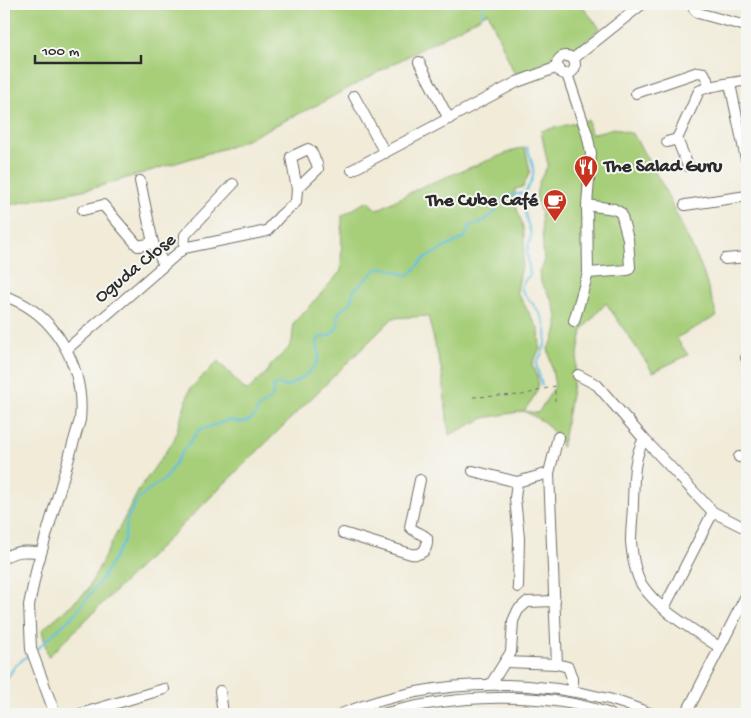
<svg xmlns="http://www.w3.org/2000/svg" width="751" height="718" viewBox="0 0 751 718" font-family="'Gochi Hand',sans-serif">
<rect width="100%" height="100%" fill="#f6f6f2"/>
<filter id="ink" filterUnits="userSpaceOnUse"><feTurbulence type="fractalNoise" baseFrequency=".02" numOctaves="2"/><feDisplacementMap in="SourceGraphic" scale="10" xChannelSelector="R" yChannelSelector="G"/><feConvolveMatrix kernelMatrix="1 2 1 2 8 2 1 2 1" color-interpolation-filters="sRGB"/></filter>
<filter id="wash" filterUnits="userSpaceOnUse"><feTurbulence type="fractalNoise" baseFrequency=".0096" numOctaves="4" result="noise"/><feDisplacementMap in="SourceGraphic" scale="20" xChannelSelector="R" yChannelSelector="G"/><feGaussianBlur stdDeviation="1.12" result="paint"/><feColorMatrix in="noise" values="0 0 0 0 0 0 0 0 0 0 0 0 0 0 0 0 0 1.4 0 .05"/><feComposite in="paint" operator="in"/></filter>
<g filter="url(#wash)">
<rect width="100%" height="100%" fill="#f1ebd8"/>
<g fill="#a7cf7a" stroke="#697d52">
<polygon points="4,4 580,4 600,28 576,50 515,75 488,12 477,19 317,105 235,145 97,187 4,206"/>
<path d="M588 120 591 134 614 128 633 134 663 186 701 266 717 316 676 338 688 355 653 372 606 303 582 330 562 448 558 437 544 422 524 411 484 418 449 435 442 372 428 316 393 318 48 657 42 630 87 591 140 488 174 440 190 389 218 361 244 389 248 390 267 372 271 365 288 349 292 341 294 322 308 308 341 271 342 216 367 201 377 210 421 187 517 149 525 148 530 171 523 187 515 189C512 206 523 218 524 234 526 254 520 272 517 292L539 330 540 349 532 364C543 387 538 391 524 411L538 413 555 386 548 348C560 331 560 316 550 297 544 285 541 288 539 272L544 264 541 214 536 195 539 182 548 165 541 131Z"/>
</g>
<g fill="none" stroke-linecap="round" stroke-linejoin="round">
<g stroke="#65c0e3" stroke-width="2">
<polyline points="483,4 483,15"/>
<path d="M527 147C534 167 538 176 524 193L525 213 531 235 527 253 530 275C515 288 523 292 532 303 539 311 545 321 546 331 548 343 542 353 536 364L542 386"/>
<path d="M37 649 76 613 101 580 124 541 127 520 138 499 151 488 166 478 180 455 199 430 229 420C239 423 248 425 255 415 257 412 256 410 259 408 269 398 272 405 274 386L278 383 286 387C298 381 318 369 319 354 319 350 317 345 317 342L319 338 330 335 338 327V313L350 303 354 290 378 268C389 268 397 270 407 276L413 271 425 258 465 237 470 226C490 221 495 213 505 196L524 193"/>
<polyline points="4,683 15,666 27,656"/>
</g>
</g>
</g>
<g filter="url(#ink)">
<g fill="none" stroke-linecap="round" stroke-linejoin="round">
<g stroke="#706e68" stroke-width="12">
<g id="minor">
<polyline points="694,4 694,9 698,13 742,25"/>
<circle cx="566" cy="65" r="9"/>
<polyline points="573,59 642,4"/>
<polyline points="419,62 449,119"/>
<polyline points="567,74 587,134 591,153 587,205 614,209 621,213 628,239 630,267 628,270 588,273"/>
<polyline points="730,84 746,159"/>
<polyline points="636,93 698,72 704,73 710,86"/>
<polyline points="354,96 385,153"/>
<polyline points="667,142 677,139"/>
<path d="M688 166 677 139 699 91C708 85 735 83 747 80"/>
<polyline points="352,170 517,82 558,67"/>
<polyline points="140,181 153,243 164,265"/>
<polyline points="685,205 747,196"/>
<polyline points="83,210 103,205 138,246 153,243"/>
<polyline points="184,248 185,235 233,184"/>
<polyline points="725,259 747,257"/>
<path d="M4 296C56 312 85 368 80 420L37 567 29 605 31 649 55 714"/>
<polyline points="574,321 588,273 587,205"/>
<polyline points="67,349 184,248 267,231 280,216 296,202 297,189 291,157 308,149 311,151 317,164 318,169 297,189"/>
<polyline points="746,358 747,358"/>
<polyline points="578,375 597,385 644,439 713,512 747,529"/>
<polyline points="558,437 549,473 557,664 568,667 572,678 572,691"/>
<path d="M644 439C633 459 634 480 633 502 633 515 631 528 631 541 632 554 635 573 642 585 660 612 693 629 719 647"/>
<polyline points="739,457 747,458"/>
<polyline points="473,471 517,482 549,473"/>
<polyline points="517,482 515,498 519,538 518,587"/>
<path d="M343 533 411 554C423 556 428 549 427 538 422 533 414 532 410 527L420 480"/>
<path d="M4 558C15 550 27 551 41 552"/>
<polyline points="664,608 713,512"/>
<polyline points="506,662 557,664"/>
<polyline points="491,684 511,652 513,621 518,610 527,602 555,601"/>
<polyline points="220,691 223,714"/>
<polyline points="80,714 164,689"/>
<path d="M341 714C429 679 518 677 609 699 624 703 638 709 652 714"/>
<path d="M383 714C451 695 543 690 610 714"/>
<polyline points="686,714 747,594"/>
</g>
</g>
<polyline stroke="#706e68" stroke-width="1" stroke-dasharray="4 4" stroke-linecap="butt" points="473,397 523,395 555,386 555,401"/>
<use href="#minor" stroke="#fff" stroke-width="10"/>
</g>
</g>
<defs>
<g id="restaurant-pin" transform="scale(1.25)"><path d="M0 17L-7.5 6A9.5 9.5 0 1 1 7.5 6Z" fill="#c8321e" stroke="#f6f6f2"/><path d="M-5-6h1v4h1v-4h1v4h1v-4h1v5L-1.5 .5V6h-2V.5L-5-1ZM5-6V6H3V1.5H1.5Q1.5-4 5-6Z" fill="#fff"/></g>
<g id="cafe-pin" transform="scale(1.25)"><path d="M0 17L-7.5 6A9.5 9.5 0 1 1 7.5 6Z" fill="#c8321e" stroke="#f6f6f2"/><path d="M-5.5-4.5H6V0H3Q3 3.5 0 3.5H-2.5Q-5.5 3.5-5.5 0ZM3-3.2v2h1.7v-2ZM-6 4.5H4V6H-6Z" fill="#fff"/></g>
</defs>
<g fill-rule="evenodd">
<use href="#restaurant-pin" x="586" y="167"/>
<use href="#cafe-pin" x="555" y="201"/>
</g>
<g text-anchor="middle" dominant-baseline="central" stroke-width="4" stroke-linejoin="round" paint-order="stroke">
<g font-size="19" font-weight="bold" fill="#2b2b2b" stroke="#f6f6f2" text-anchor="start">
<text x="604" y="167">The Salad Guru</text>
<text x="538" y="201" text-anchor="end">The Cube Café</text>
</g>
<g font-size="19" fill="#2b2b2b" stroke="#f6f6f2">
<text transform="translate(136 269) rotate(-39)">Oguda Close</text>
</g>
</g>
<rect width="751" height="718" fill="none" stroke="#f6f6f2" stroke-width="20"/>
<path d="M35 55v8h106v-8" fill="none" stroke="#2b2b2b" stroke-width="2.5"/>
<text x="42" y="55" font-size="15" fill="#2b2b2b" stroke="#f6f6f2" stroke-width="4" paint-order="stroke">100 m</text>
</svg>
